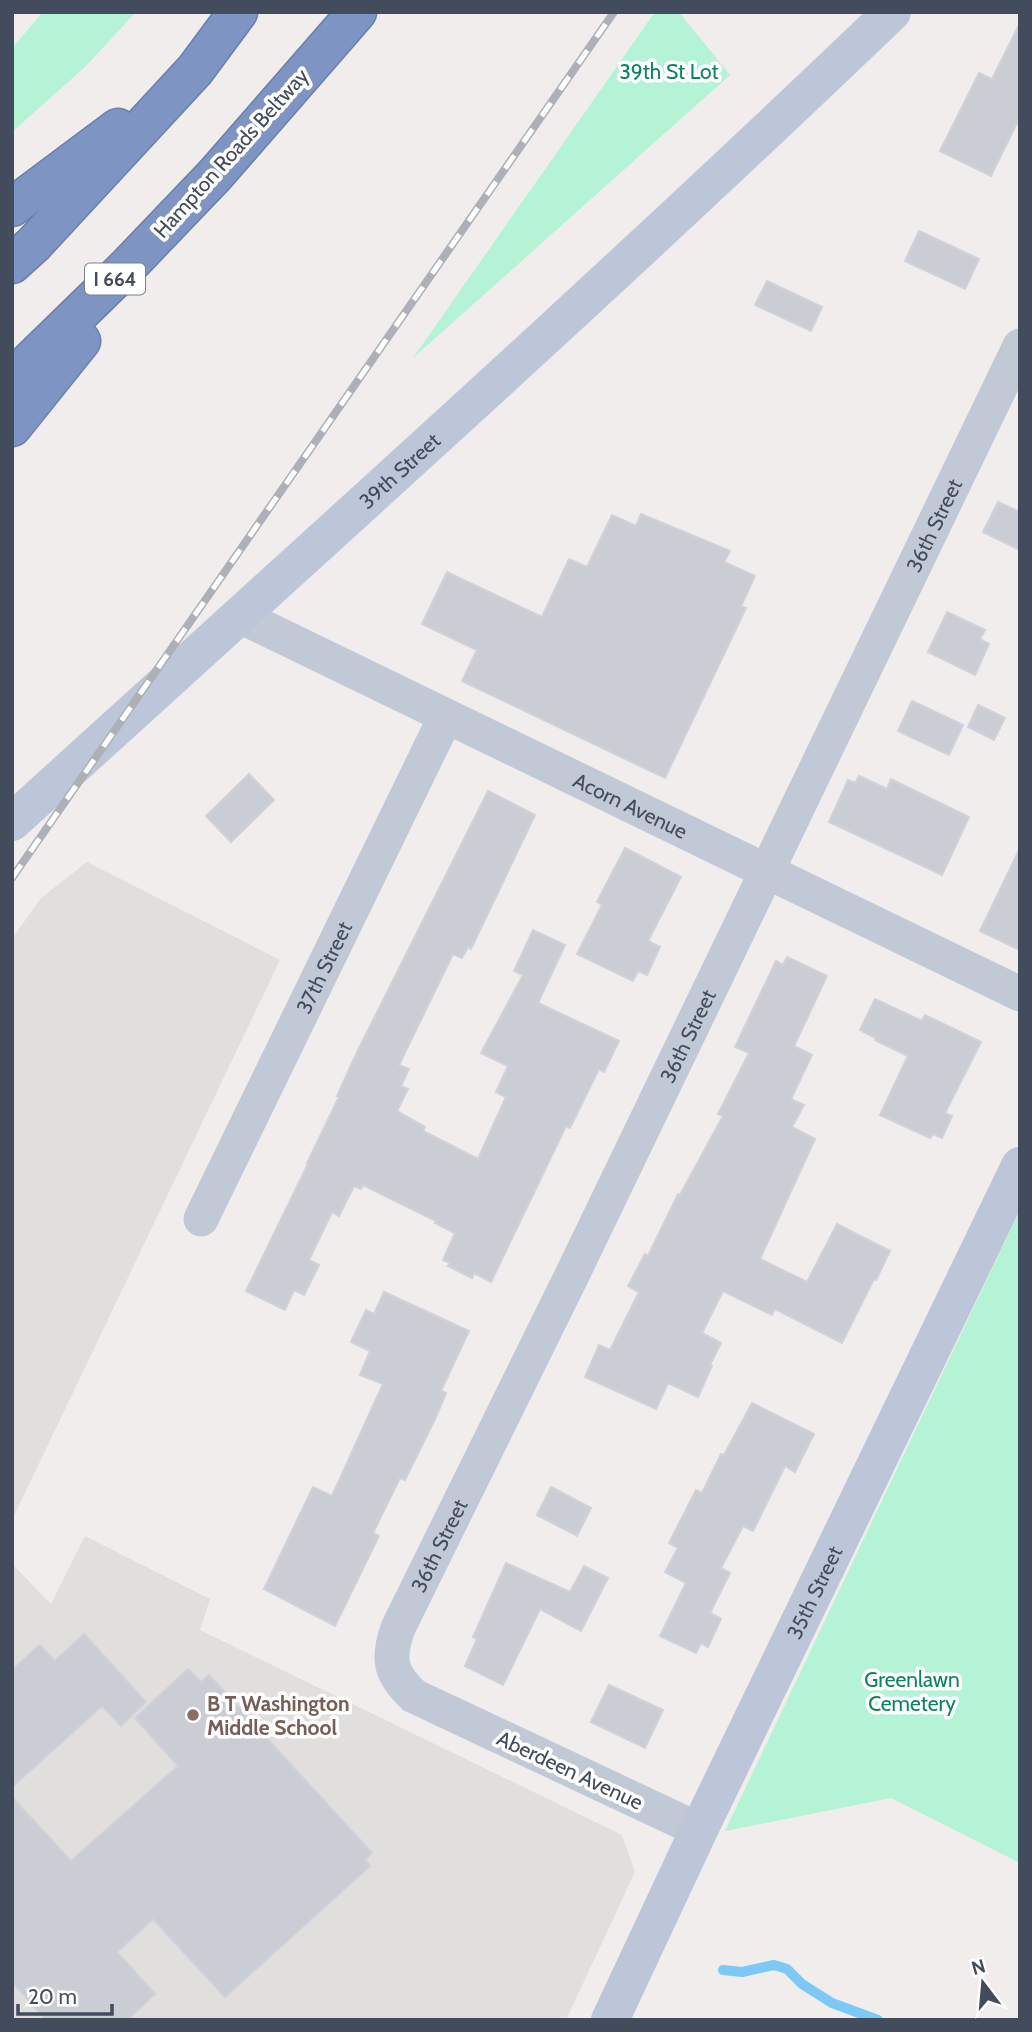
<svg xmlns="http://www.w3.org/2000/svg" width="1032" height="2032" viewBox="0 0 1032 2032" font-family="Cabin,sans-serif">
<rect width="100%" height="100%" fill="#f0edec"/>
<g fill="#e1dede">
<polygon points="87,862 280,960 12,1520 12,939 41,898"/>
<polygon points="85,1536 210,1599 200,1630 622,1835 635,1872 566,2020 12,2020 12,1564 51,1604"/>
</g>
<g fill="#b5f3d7">
<polygon points="43,12 136,12 86,66 12,132 12,48"/>
<polygon points="655,12 679,12 730,75 413,358"/>
<polygon points="1020,1210 1020,1863 891,1798 725,1831"/>
</g>
<g fill="none" stroke-linecap="round" stroke-linejoin="round">
<polyline stroke="#7dc9f5" stroke-width="10" points="723,1970 742,1972 774,1965 787,1969 802,1984 832,2003 878,2020"/>
</g>
<g fill="#cbcdd5" stroke="#d0d1d9" stroke-width="2">
<polygon points="1020,23 1020,117 991,176 940,151 979,73 992,79"/>
<polygon points="919,231 979,259 965,289 905,261"/>
<polygon points="767,281 822,307 811,331 755,305"/>
<polygon points="998,502 1020,512 1020,550 983,532"/>
<polygon points="641,514 730,551 724,562 755,576 741,606 746,608 665,778 462,681 477,650 422,624 447,572 542,617 569,559 587,567 612,515 636,526"/>
<polygon points="947,612 985,630 980,639 989,644 975,675 928,652"/>
<polygon points="912,701 963,725 949,755 898,731"/>
<polygon points="978,705 1005,718 994,740 968,727"/>
<polygon points="249,774 274,800 231,842 206,816"/>
<polygon points="859,776 887,789 891,779 969,817 942,875 829,822 848,780 855,783"/>
<polygon points="488,791 535,815 471,949 468,947 462,958 453,954 399,1065 409,1069 401,1086 408,1089 397,1111 425,1127 423,1131 478,1159 506,1097 496,1092 508,1066 481,1053 523,975 514,971 533,930 565,945 538,1003 619,1041 604,1072 599,1069 570,1128 566,1126 491,1282 474,1273 472,1278 448,1266 450,1263 443,1260 455,1233 435,1223 436,1221 363,1185 361,1189 354,1186 339,1216 332,1212 309,1260 319,1265 304,1295 294,1290 285,1310 246,1291 308,1164 307,1163 339,1097 337,1096 358,1050"/>
<polygon points="625,848 681,877 648,941 660,947 647,975 638,971 633,981 577,954 602,905 597,902"/>
<polygon points="1020,848 1020,950 980,931"/>
<polygon points="787,957 827,976 794,1046 812,1055 791,1099 804,1105 792,1127 815,1139 760,1259 807,1282 837,1224 890,1251 876,1280 874,1279 842,1343 775,1309 772,1315 723,1291 702,1333 721,1343 710,1365 712,1366 698,1397 668,1383 656,1409 585,1377 599,1345 610,1350 639,1292 628,1286 645,1254 648,1256 678,1194 680,1195 723,1116 718,1114 749,1053 735,1047 776,961 783,965"/>
<polygon points="875,999 922,1021 925,1015 981,1042 945,1113 952,1116 942,1138 933,1134 930,1138 880,1115 908,1056 875,1040 876,1038 860,1030"/>
<polygon points="384,1292 469,1331 441,1391 446,1393 436,1417 405,1480 400,1478 373,1533 379,1536 335,1626 264,1589 313,1487 332,1496 383,1384 360,1375 370,1351 351,1342 366,1310 374,1314"/>
<polygon points="752,1403 814,1434 795,1472 785,1466 753,1531 743,1526 721,1568 730,1573 710,1613 721,1619 708,1647 701,1643 696,1653 660,1636 686,1583 665,1572 678,1548 669,1543 696,1490 702,1493 721,1454 724,1455"/>
<polygon points="551,1487 591,1508 577,1536 537,1515"/>
<polygon points="506,1563 570,1592 584,1566 608,1578 581,1631 540,1609 503,1685 465,1666 477,1639 473,1637"/>
<polygon points="84,1634 146,1702 121,1726 102,1706 12,1787 12,1670 40,1645 55,1661"/>
<polygon points="188,1669 201,1682 209,1675 372,1853 365,1860 370,1866 225,1997 153,1919 117,1952 155,1994 127,2020 46,2020 12,1982 12,1797 71,1861 178,1766 135,1718"/>
<polygon points="609,1685 663,1710 645,1748 591,1722"/>
</g>
<g fill="none" stroke-linecap="round" stroke-linejoin="round">
<g stroke="#697fae" stroke-width="41">
<g id="highway">
<polyline points="12,207 118,128"/>
<polyline points="12,264 34,244 195,70 238,12"/>
<polyline points="12,379 127,267 215,175 357,12"/>
<polyline points="12,427 81,341"/>
</g>
</g>
<g stroke="#c1c9d6" stroke-width="35">
<path id="s1" d="M240 616 1020 994"/>
<path id="s2" d="M201 1219 446 716"/>
<path id="s3" d="M699 1830 414 1696C390 1674 387 1659 398 1628L574 1271 1020 346"/>
</g>
<g stroke="#bdc5d8" stroke-width="38">
<path id="s4" d="M12 822C307 554 604 288 892 12"/>
<path id="s5" d="M610 2020 699 1830 1020 1166"/>
</g>
<use href="#highway" stroke="#7e94c2" stroke-width="38"/>
<g stroke="#aeb0b8" stroke-width="8">
<polyline id="rail" points="12,878 614,12"/>
</g>
<use href="#rail" stroke="#fff" stroke-width="5" stroke-dasharray="16" stroke-linecap="butt"/>
</g>
<circle fill="#8d6e63" stroke="#fff" stroke-width="2.5" cx="193" cy="1715" r="7"/>
<g text-anchor="middle" dominant-baseline="central" stroke-width="7" stroke-linejoin="round" paint-order="stroke">
<rect fill="#fff" stroke="#7b828d" stroke-width="2" x="85" y="263.5" width="60" height="31" rx="5"/>
<g font-size="19" font-weight="bold" fill="#434c5c">
<text x="115" y="279">I 664</text>
</g>
<g font-size="21" fill="#0c855c" stroke="#fff">
<text x="669" y="71">39th St Lot</text>
<text x="912" y="1679">Greenlawn<tspan x="912" dy="24">Cemetery</tspan></text>
</g>
<g font-size="21" fill="#434c5c" stroke="#fff">
<text transform="translate(231 153) rotate(-48)">Hampton Roads Beltway</text>
<text stroke="none"><textPath href="#s4" startOffset="523">39th Street</textPath></text>
<text stroke="none"><textPath href="#s3" startOffset="1617">36th Street</textPath></text>
<text stroke="none"><textPath href="#s1" startOffset="434">Acorn Avenue</textPath></text>
<text stroke="none"><textPath href="#s2" startOffset="280">37th Street</textPath></text>
<text stroke="none"><textPath href="#s3" startOffset="1050">36th Street</textPath></text>
<text stroke="none"><textPath href="#s3" startOffset="483">36th Street</textPath></text>
<text stroke="none"><textPath href="#s5" startOffset="474">35th Street</textPath></text>
<text transform="translate(570 1770) rotate(25)">Aberdeen Avenue</text>
</g>
<g font-size="21" font-weight="bold" fill="#785e54" stroke="#fff" text-anchor="start">
<text x="207" y="1703">B T Washington<tspan x="207" dy="24">Middle School</tspan></text>
</g>
</g>
<rect width="1032" height="2032" fill="none" stroke="#434c5c" stroke-width="28"/>
<g transform="translate(983 1983) rotate(344)" stroke="#ffffff" stroke-width="5" paint-order="stroke">
<path d="M0-5L12 26L0 18L-12 26Z" fill="#434c5c"/>
<text y="-10" font-size="19" font-weight="bold" text-anchor="middle" fill="#434c5c">N</text>
</g>
<path d="M18 2004v10h94v-10" fill="none" stroke="#434c5c" stroke-width="3.5"/>
<text x="28" y="2004" font-size="21" fill="#434c5c" stroke="#ffffff" stroke-width="5" paint-order="stroke">20 m</text>
</svg>
